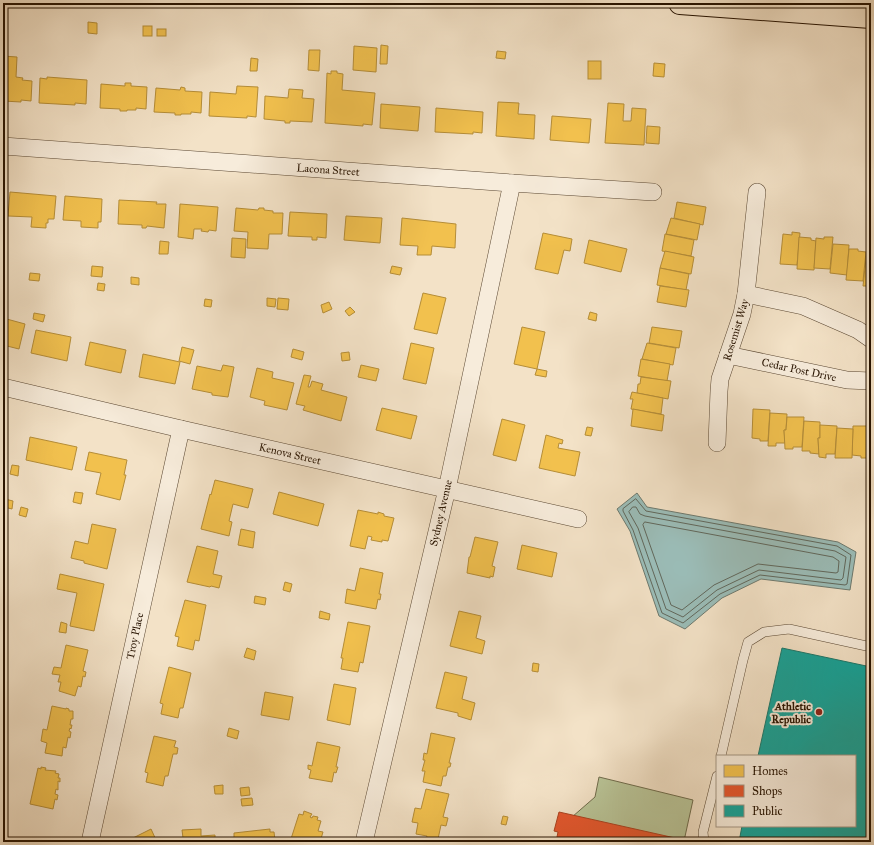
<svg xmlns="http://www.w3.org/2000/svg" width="874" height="845" viewBox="0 0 874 845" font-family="'IM FELL Great Primer',serif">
<rect width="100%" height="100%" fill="#f3e2c7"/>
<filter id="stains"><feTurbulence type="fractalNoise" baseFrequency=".005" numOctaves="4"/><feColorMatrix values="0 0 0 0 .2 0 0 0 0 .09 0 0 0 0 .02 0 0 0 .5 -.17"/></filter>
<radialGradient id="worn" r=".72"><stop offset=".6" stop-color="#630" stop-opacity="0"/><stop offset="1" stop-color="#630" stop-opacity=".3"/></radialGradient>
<polygon fill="#b9c497" stroke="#706c4c" points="599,777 693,800 684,841 572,817 595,797"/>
<polygon fill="#9bbdb8" stroke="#6d796e" points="637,493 647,507 838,542 856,552 850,590 761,579 722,598 685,629 659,616 630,531 617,509"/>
<g fill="#f2c14e" stroke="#b58d37">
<polygon points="88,22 97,23 97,34 88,33"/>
<rect x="143" y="26" width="9" height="10"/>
<rect x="157" y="29" width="9" height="7"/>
<polygon points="381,45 388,46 387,64 380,64"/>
<polygon points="354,46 377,48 376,72 353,70"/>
<polygon points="309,50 320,50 319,71 308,70"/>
<polygon points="497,51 506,52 505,59 496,58"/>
<polygon points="3,56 17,57 16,77 23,78 22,80 32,81 31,101 21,100 21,102 3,101"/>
<polygon points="251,58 258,59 257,71 250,71"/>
<rect x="588" y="61" width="13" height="18"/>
<polygon points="654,63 665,64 664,77 653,76"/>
<polygon points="331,71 337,71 337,73 343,74 342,90 375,93 372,125 363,124 363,126 325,123 327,73 331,74"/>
<polygon points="47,77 87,80 86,104 75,103 75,105 39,103 40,78 47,79"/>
<polygon points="125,83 131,83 131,86 147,87 146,109 136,108 136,110 127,110 127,111 120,111 120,109 100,108 101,84 125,86"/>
<polygon points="237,86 258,87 256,117 247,116 247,118 209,116 210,92 236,94"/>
<polygon points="181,87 185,88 185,91 202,92 201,113 191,112 191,114 181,114 181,115 175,115 175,113 154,112 156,88 180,90"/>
<polygon points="289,89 303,90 302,98 314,99 312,122 290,121 290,123 285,123 285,121 264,119 265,96 288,98"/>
<polygon points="498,102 519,103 518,114 535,115 534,139 496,136"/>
<polygon points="608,103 624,104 623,121 631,121 632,108 646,109 644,145 605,143"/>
<polygon points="381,104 420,107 418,131 380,128"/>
<polygon points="436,108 483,112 482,133 473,132 473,134 435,132"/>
<polygon points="552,116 591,119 589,143 550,140"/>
<polygon points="647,126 660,127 659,144 646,143"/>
<polygon points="10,192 56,196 54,219 48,219 48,223 46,223 46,228 31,227 32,217 8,216"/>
<polygon points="65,196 102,199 101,222 98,222 98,228 81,227 81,221 63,220"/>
<polygon points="119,200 157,202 156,204 166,204 164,228 147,226 146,228 142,228 142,225 118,224"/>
<polygon points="677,202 706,207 703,225 674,218"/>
<polygon points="180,204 218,207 216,231 209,230 208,232 201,231 202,229 194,229 193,239 178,237"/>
<polygon points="236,208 258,210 259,208 264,208 264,210 273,211 273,213 283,213 282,234 269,234 268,249 247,248 248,232 234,231"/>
<polygon points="290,212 327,214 326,238 317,237 317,240 312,240 312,237 288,236"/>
<polygon points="346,216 382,218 380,243 344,240"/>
<polygon points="402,218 456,224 455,248 432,246 431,255 417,255 418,246 400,245"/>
<polygon points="671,218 700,224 697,240 666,234"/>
<polygon points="792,232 800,233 797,265 780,264 783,234 792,235"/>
<polygon points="543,233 572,239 570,251 564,250 558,274 535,269"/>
<polygon points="665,234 694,240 691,256 662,251"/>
<polygon points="799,237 811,238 811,240 816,241 814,270 797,269"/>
<polygon points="824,237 833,237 830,269 814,268 816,238 824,239"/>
<polygon points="232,238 246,239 245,258 231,257"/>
<polygon points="589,240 627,249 621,272 584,263"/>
<polygon points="160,241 169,242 168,254 159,254"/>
<polygon points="833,244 849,245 847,275 830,273"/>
<polygon points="849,249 858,249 858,251 866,252 863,281 846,280"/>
<polygon points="665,251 694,257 691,274 660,268"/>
<polygon points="866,258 871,258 871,286 863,286"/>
<polygon points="92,266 103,267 102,277 91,276"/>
<polygon points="392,266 402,268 400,275 390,273"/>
<polygon points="660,268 689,274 686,290 657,285"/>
<polygon points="30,273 40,274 39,281 29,280"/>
<polygon points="131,277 139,278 139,285 131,284"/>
<polygon points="98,283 105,284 104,291 97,290"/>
<polygon points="660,286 689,290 686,307 657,302"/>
<polygon points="423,293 446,298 437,334 414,329"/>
<polygon points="267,298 276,299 275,307 267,306"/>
<polygon points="278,298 289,299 288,310 277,309"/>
<polygon points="205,299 212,300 211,307 204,306"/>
<polygon points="329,302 332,309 323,313 321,305"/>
<polygon points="350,307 355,312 349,316 345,311"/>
<polygon points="590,312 597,314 596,321 588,319"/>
<polygon points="34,313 45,315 43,322 33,319"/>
<polygon points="3,318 25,324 19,349 3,345"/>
<polygon points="522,327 545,332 537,369 514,364"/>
<polygon points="652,327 682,331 679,348 649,343"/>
<polygon points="36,330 71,337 67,361 31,353"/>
<polygon points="90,342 126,350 121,373 85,365"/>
<polygon points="411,343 434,348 426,384 403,379"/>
<polygon points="647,343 676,348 673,365 642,359"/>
<polygon points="182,347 194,350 190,364 179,361"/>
<polygon points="293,349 304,352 302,360 291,357"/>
<polygon points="349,352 350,360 342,361 341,353"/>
<polygon points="143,354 180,362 175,384 139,377"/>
<polygon points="641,359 670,364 667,381 638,376"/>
<polygon points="223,365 234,367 228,397 212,395 212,393 192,389 197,366 221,371"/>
<polygon points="361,365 379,369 376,381 358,377"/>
<polygon points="257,368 273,372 272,378 294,383 287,410 264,405 265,401 250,397"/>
<polygon points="537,369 547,371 546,377 535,375"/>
<polygon points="304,375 311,376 308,387 310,387 312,381 323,384 321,390 347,397 341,421 303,410 305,406 296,404"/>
<polygon points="641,377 671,381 668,399 637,393 638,384 640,384"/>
<polygon points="632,392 663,398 661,414 631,409 633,399 630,399"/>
<polygon points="382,408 417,416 411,439 376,430"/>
<polygon points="633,409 664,415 662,431 631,426"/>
<polygon points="753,409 770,410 768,441 760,441 760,439 752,438"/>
<polygon points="770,413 787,414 786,430 784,430 785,443 776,443 776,446 768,446"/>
<polygon points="787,417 804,417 802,447 793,447 793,449 785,449 784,430 786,430"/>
<polygon points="502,419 525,425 516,461 493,455"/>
<polygon points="804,421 820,422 820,438 818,438 819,454 810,453 810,451 802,451"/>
<polygon points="820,425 837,426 835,454 826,454 826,458 819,457 818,438 820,438"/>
<polygon points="853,426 871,426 871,444 869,444 869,458 861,458 861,456 852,455"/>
<polygon points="587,427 593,428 591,436 585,435"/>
<polygon points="837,428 853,429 852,458 835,458"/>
<polygon points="546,435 563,440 562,444 559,443 558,448 580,452 575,476 539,468"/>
<polygon points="30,437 77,447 72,470 26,460"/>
<polygon points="89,452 127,460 124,475 126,475 120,500 96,494 101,473 85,470"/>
<polygon points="12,465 19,466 18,476 10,474"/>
<polygon points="215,480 253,489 248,508 233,504 229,521 232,522 229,536 201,529 210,494 211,495"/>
<polygon points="75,492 83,493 81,504 73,502"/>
<polygon points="279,492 324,504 318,526 273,514"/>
<polygon points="5,499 13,501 12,509 4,507"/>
<polygon points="21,507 28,509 26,517 19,515"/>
<polygon points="358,510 378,514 378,512 384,514 384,516 394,518 388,541 382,540 382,542 371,540 372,537 368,536 365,549 350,546"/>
<polygon points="92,524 116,529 107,569 84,563 84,561 71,558 75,541 88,544"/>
<polygon points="241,529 255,532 253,548 238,545"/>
<polygon points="475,537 498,542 492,566 495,567 493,577 490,576 490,578 467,573 469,557 470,557"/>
<polygon points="522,545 557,553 552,577 517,569"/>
<polygon points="197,546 218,551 213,574 222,576 219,588 211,586 210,587 187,582"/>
<polygon points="360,568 383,573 379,594 381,594 380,600 378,599 376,609 345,603 347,589 355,591"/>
<polygon points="60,574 104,584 94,631 70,626 77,593 57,589"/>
<polygon points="285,582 292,584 290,592 283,590"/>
<polygon points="255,596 266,598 265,605 254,603"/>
<polygon points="185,600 206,605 199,641 195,640 193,650 177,646 179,637 175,636"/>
<polygon points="320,611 330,614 329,620 319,618"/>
<polygon points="459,611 481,616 476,638 485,641 482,654 450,646"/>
<polygon points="61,622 67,624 66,633 59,632"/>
<polygon points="348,622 370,626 363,663 360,662 358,672 341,669 343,658 341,658"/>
<polygon points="66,645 88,650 83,671 86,672 85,677 83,676 81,687 78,686 75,696 59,691 61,682 58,682 60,675 52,674 54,667 61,668"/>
<polygon points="247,648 256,651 254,660 244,657"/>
<polygon points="533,663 539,664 538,672 532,671"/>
<polygon points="169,667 191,673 183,708 180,708 178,718 161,714 163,704 160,703"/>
<polygon points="445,672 467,677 462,699 475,703 471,720 458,716 458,713 436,708"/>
<polygon points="334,684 356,688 350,725 327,720"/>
<polygon points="265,692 293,697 289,720 261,715"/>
<polygon points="52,706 66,709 66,708 69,709 69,711 73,711 73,719 71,719 70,725 72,725 71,729 70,728 69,731 71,732 70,738 68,737 66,748 63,747 62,756 45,753 47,743 41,741 43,729 47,730"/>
<polygon points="229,728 239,731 237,739 227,736"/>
<polygon points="431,733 455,738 449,763 451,763 450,767 448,767 446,776 443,776 441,786 423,782 425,771 422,771 425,760 423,760 424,753 427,754"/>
<polygon points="154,736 176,741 174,747 178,748 177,754 173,754 168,776 165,776 163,786 146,782 148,773 145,772"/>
<polygon points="317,742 340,747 336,767 338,767 336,773 334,772 332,782 309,778 311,770 308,769 308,765 312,766"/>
<polygon points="41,767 46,768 45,770 56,771 55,773 59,774 58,778 60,778 60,782 58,781 58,790 56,789 55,794 58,795 57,800 55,799 53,809 30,804 38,768 41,769"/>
<polygon points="223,785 223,794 215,794 214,786"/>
<polygon points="249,787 250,795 241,796 240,788"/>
<polygon points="426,789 449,794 443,817 448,818 446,826 441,825 438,839 436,838 435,842 426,840 427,836 416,834 418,823 412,822 415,808 421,809"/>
<polygon points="252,798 253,805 242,806 241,799"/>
<polygon points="304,811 312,814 310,817 312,818 313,816 318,817 317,820 321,821 318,831 323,832 320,842 290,842 299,814 303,815"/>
<polygon points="503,816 508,817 506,825 501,824"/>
<polygon points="151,829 157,842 132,842 131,839"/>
<polygon points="201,829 201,836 215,835 215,839 219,838 219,842 179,842 179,838 183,838 182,830"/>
<polygon points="270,829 270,832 274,832 275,840 270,840 271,842 234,842 234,833"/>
</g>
<polygon fill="#e4572e" stroke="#ab4320" points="559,812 693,842 556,842 558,832 554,831"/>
<polygon fill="#17a398" stroke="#1c786a" points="782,648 871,667 871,842 739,842 742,826 855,826 855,756 758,756"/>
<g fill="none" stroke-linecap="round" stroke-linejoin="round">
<g stroke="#61685c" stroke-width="1">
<polygon points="636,499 646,511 837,546 851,555 847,584 845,585 760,575 720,594 683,623 662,613 633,530 623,511 623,509"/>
<polygon points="633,507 636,507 640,514 645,516 835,551 846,557 843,578 841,580 759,570 717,590 683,617 666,609 638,528 629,512"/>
<polygon points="645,522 833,557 839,561 838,572 836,573 758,564 714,585 682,610 671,605 643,525"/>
</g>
<g stroke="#5a4732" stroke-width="10">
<g id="service">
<polyline points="721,756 743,660 748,642 764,632 789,629 871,647"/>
<polyline points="704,842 703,832 717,776"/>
</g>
</g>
<g stroke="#5a4732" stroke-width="18">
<g id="minor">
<polyline points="3,146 512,183 653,192"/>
<polyline points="746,294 803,306 858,330 871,339"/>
<polyline points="728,355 847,380 871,381"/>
<polyline points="3,387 181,429 578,519"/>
<polyline points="717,443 719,391 720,379 742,314 746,294 757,192"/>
<polyline points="90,842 181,429"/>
<polyline points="364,842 447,489 512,183"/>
</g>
</g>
<g stroke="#271300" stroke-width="24">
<polyline id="trunk" points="680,3 871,17"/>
</g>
<use href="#service" stroke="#f7ecdb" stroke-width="9"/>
<use href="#minor" stroke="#f7ecdb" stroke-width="17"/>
<use href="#trunk" stroke="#f3e2c7" stroke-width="22"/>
</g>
<circle fill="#8f2418" stroke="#f7ecdb" stroke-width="1.5" cx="819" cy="712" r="4"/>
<g text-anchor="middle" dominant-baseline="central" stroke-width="4" stroke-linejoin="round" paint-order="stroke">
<g font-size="11" fill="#271300" stroke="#f7ecdb">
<text transform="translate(328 170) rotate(4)">Lacona Street</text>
<text transform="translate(736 330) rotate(-73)">Rosemist Way</text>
<text transform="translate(799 370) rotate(12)">Cedar Post Drive</text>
<text transform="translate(290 454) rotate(13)">Kenova Street</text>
<text transform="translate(441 513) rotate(-77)">Sydney Avenue</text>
<text transform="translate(135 636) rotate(-78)">Troy Place</text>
</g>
<g font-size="11" font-weight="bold" fill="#271300" stroke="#f7ecdb" text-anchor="end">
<text x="811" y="706">Athletic<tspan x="811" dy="13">Republic</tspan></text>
</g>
</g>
<rect width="874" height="845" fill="none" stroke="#f3e2c7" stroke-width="16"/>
<rect x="4" y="4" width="866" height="837" fill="none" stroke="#271300" stroke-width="2"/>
<rect x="8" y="8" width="858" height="829" fill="none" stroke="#271300"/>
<rect x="716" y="755" width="140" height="72" fill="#f7ecdb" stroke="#a49583"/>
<rect x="724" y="765" width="20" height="12" fill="#f2c14e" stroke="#a49583"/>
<text x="752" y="775" font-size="12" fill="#271300">Homes</text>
<rect x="724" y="785" width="20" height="12" fill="#e4572e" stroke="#a49583"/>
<text x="752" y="795" font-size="12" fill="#271300">Shops</text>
<rect x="724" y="805" width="20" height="12" fill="#17a398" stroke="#a49583"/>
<text x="752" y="815" font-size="12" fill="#271300">Public</text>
<rect width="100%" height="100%" filter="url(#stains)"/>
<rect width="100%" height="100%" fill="url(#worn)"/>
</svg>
